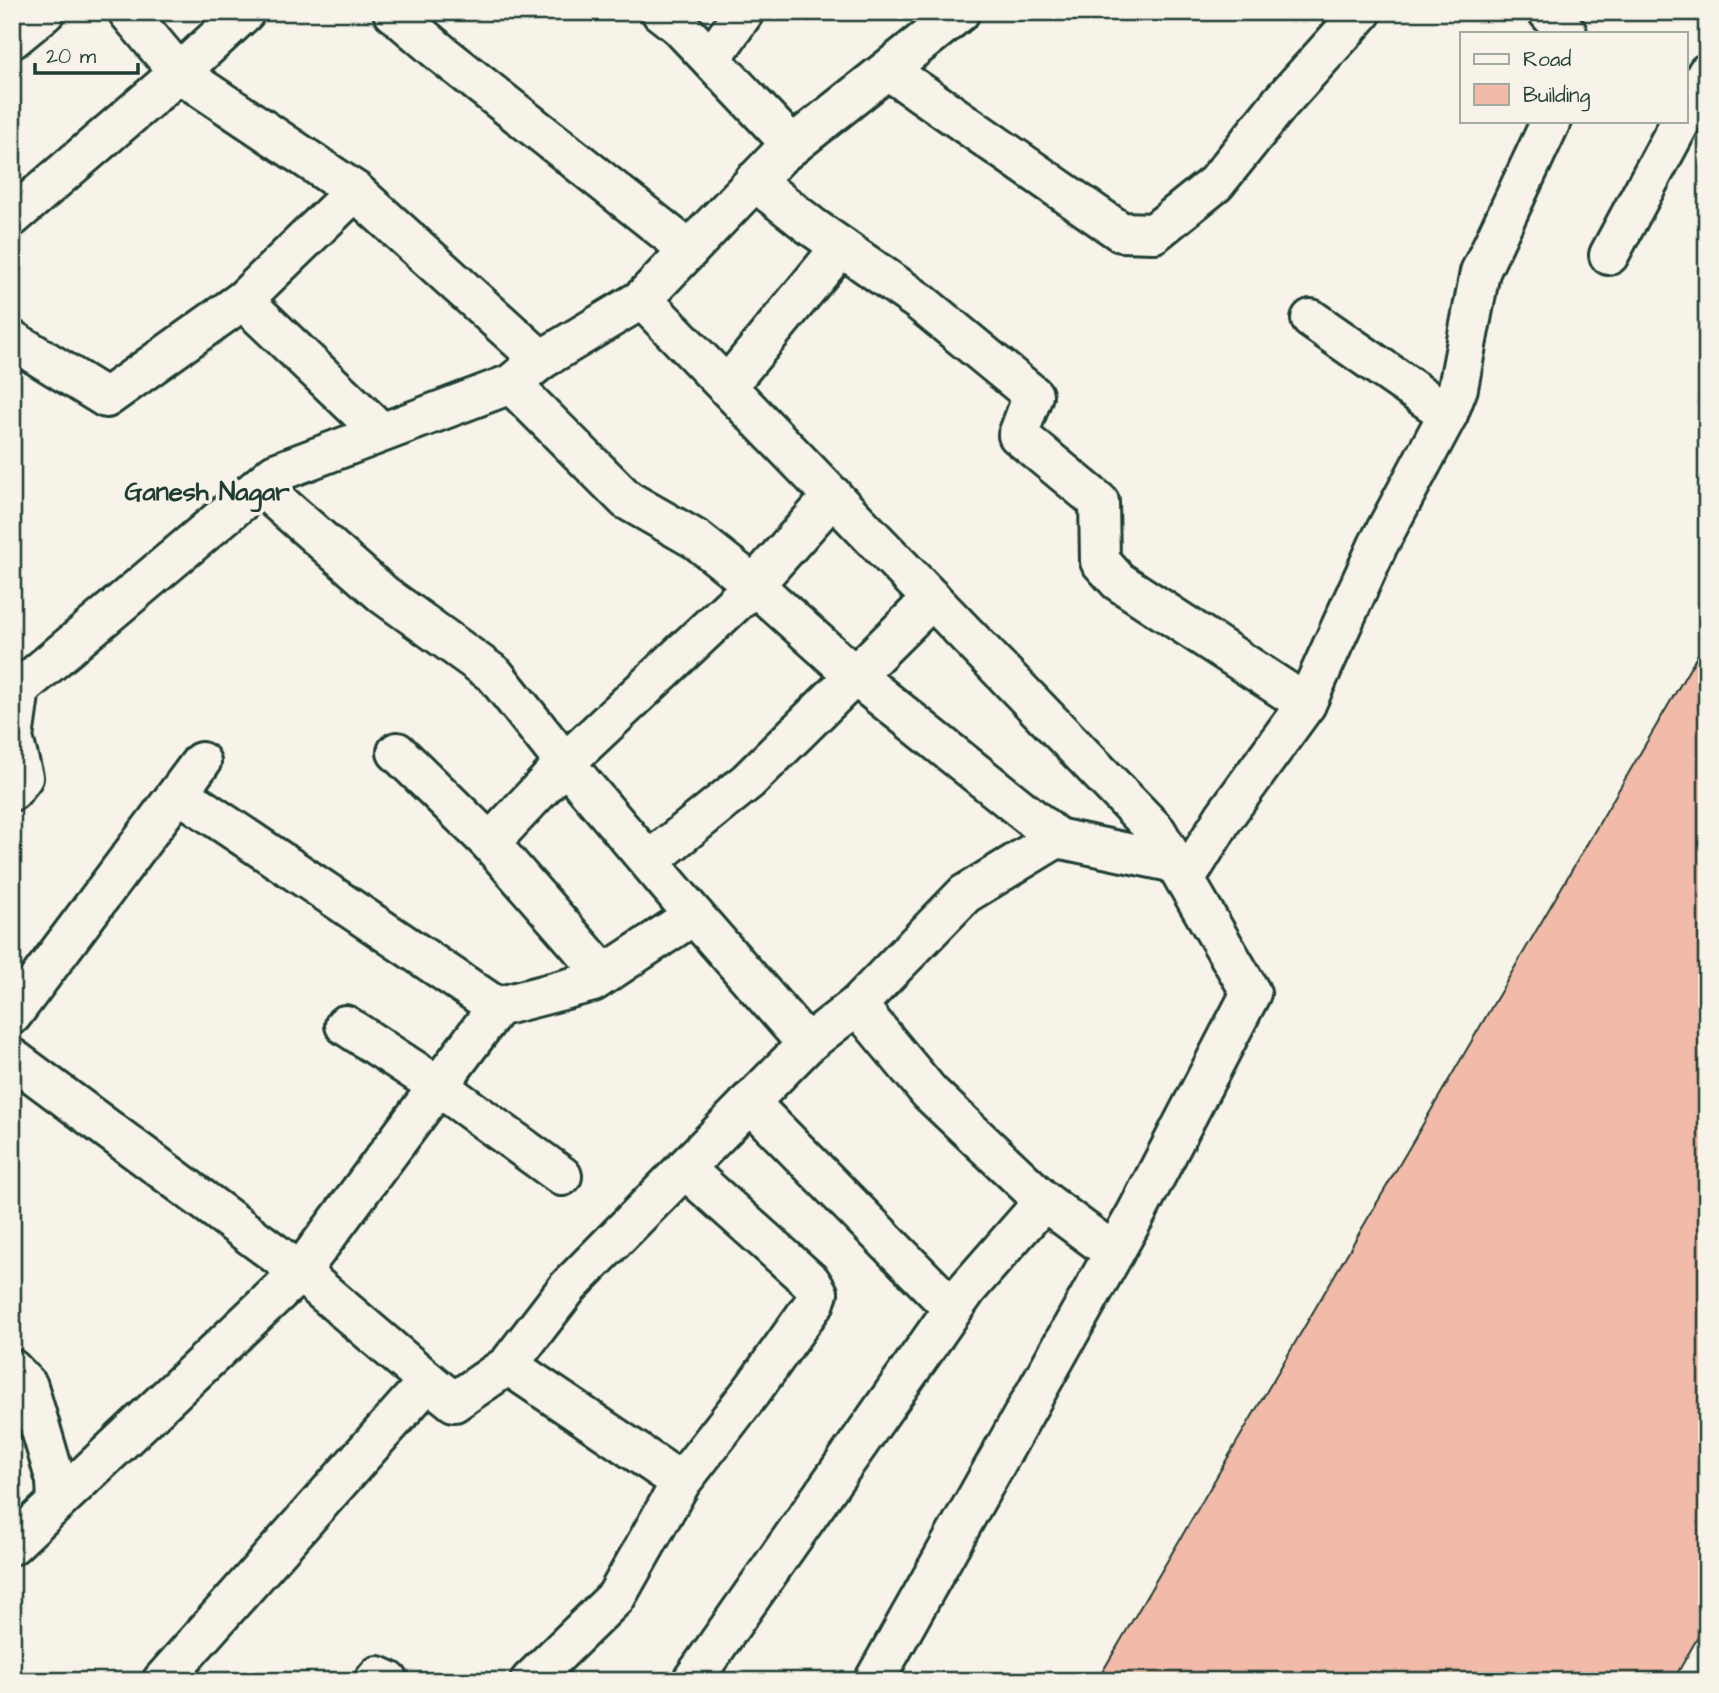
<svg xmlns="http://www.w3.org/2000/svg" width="1719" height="1693" viewBox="0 0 1719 1693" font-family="'Architects Daughter',sans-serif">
<rect width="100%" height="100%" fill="#f7f3e8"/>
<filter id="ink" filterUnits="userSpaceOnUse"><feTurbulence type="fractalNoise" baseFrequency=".0143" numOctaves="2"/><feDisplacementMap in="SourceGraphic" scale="14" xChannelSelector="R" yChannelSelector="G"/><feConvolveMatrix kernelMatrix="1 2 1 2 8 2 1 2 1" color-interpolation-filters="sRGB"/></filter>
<g filter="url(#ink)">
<polygon fill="#f2baa8" stroke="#1f3d34" stroke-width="2" points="1707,639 1707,1621 1673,1681 1097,1681"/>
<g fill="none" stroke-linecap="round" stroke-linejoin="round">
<g stroke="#1f3d34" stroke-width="44">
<g id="minor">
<polyline points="128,12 179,73 355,191 541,360"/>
<polyline points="393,12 442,54 689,250"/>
<polyline points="661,12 679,26 792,145"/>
<polyline points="1548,12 1567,33"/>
<polyline points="12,39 45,12"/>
<polyline points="711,59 744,12"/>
<polyline points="888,70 1121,232 1154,233 1216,183 1280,103 1362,12"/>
<polyline points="1686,112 1707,73"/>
<polyline points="754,181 811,226 920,302 1033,395 1018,435 1099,502 1100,561 1118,581 1306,704"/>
<polyline points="12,217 179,73 245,12"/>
<polyline points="1609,255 1681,121"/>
<polyline points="642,299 1157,832 1251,993 1137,1212 874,1681"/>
<polyline points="243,300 381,432"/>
<polyline points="1311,319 1448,414"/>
<polyline points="12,340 106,398 243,300 355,191"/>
<polyline points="511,384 627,500 697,540 754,585 854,675 1057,838"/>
<polyline points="727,386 841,247"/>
<polyline points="260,486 384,595 495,675 565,763 694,915 807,1044"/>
<polyline points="397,752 490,843 604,974"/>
<polyline points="12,791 23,777 13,738 20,688 275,473 511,384 541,360 642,299 779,156 960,12"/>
<polyline points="179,793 497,1007"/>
<polyline points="490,843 565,763 754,585 833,496"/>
<polyline points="649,861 748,781 932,599"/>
<polyline points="1185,880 1224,817 1306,704 1378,545 1448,414 1458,388 1480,272 1551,121"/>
<polyline points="857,1005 930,1093 1044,1201 1114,1253"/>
<polyline points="12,1015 201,762"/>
<polyline points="345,1025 438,1086 562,1176"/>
<polyline points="12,1058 300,1272 428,1381"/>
<polyline points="749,1102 953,1309"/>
<polyline points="508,1365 681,1482"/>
<polyline points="12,1369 28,1386 56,1481 57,1502"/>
<polyline points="12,1545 300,1272 497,1007 593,982 694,915"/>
<polyline points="162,1681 428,1381 454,1402 508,1365 568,1287 807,1044 857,1005 965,894 1057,838 1175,863"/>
<polyline points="374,1681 378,1676 389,1681"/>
<polyline points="530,1681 616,1597 681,1482 754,1388 815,1302 818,1293 811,1282 685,1169"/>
<polyline points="692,1681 967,1289 1044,1201"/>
</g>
</g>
<use href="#minor" stroke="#f7f3e8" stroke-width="38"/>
</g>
</g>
<g text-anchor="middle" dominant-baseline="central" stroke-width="7" stroke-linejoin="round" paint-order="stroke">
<g font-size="26" font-weight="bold" fill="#1f3d34" stroke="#f7f3e8">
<text x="207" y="492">Ganesh Nagar</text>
</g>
</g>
<rect width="1719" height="1693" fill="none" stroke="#f7f3e8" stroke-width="42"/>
<rect x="21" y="21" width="1677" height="1651" fill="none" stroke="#1f3d34" stroke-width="2.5" filter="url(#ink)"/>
<rect x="1460" y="32" width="228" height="91" fill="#f7f3e8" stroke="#a1aaa0" stroke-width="2"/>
<rect x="1474" y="54" width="35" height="10" fill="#f7f3e8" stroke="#a1aaa0" stroke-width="2"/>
<text x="1523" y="66" font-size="21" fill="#1f3d34">Road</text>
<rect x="1474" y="84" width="35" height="21" fill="#f2baa8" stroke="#a1aaa0" stroke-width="2"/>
<text x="1523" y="102" font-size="21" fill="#1f3d34">Building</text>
<path d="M35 63v10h103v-10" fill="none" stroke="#1f3d34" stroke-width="3.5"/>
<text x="46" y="63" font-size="21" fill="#1f3d34" stroke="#f7f3e8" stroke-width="5" paint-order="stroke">20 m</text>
</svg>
